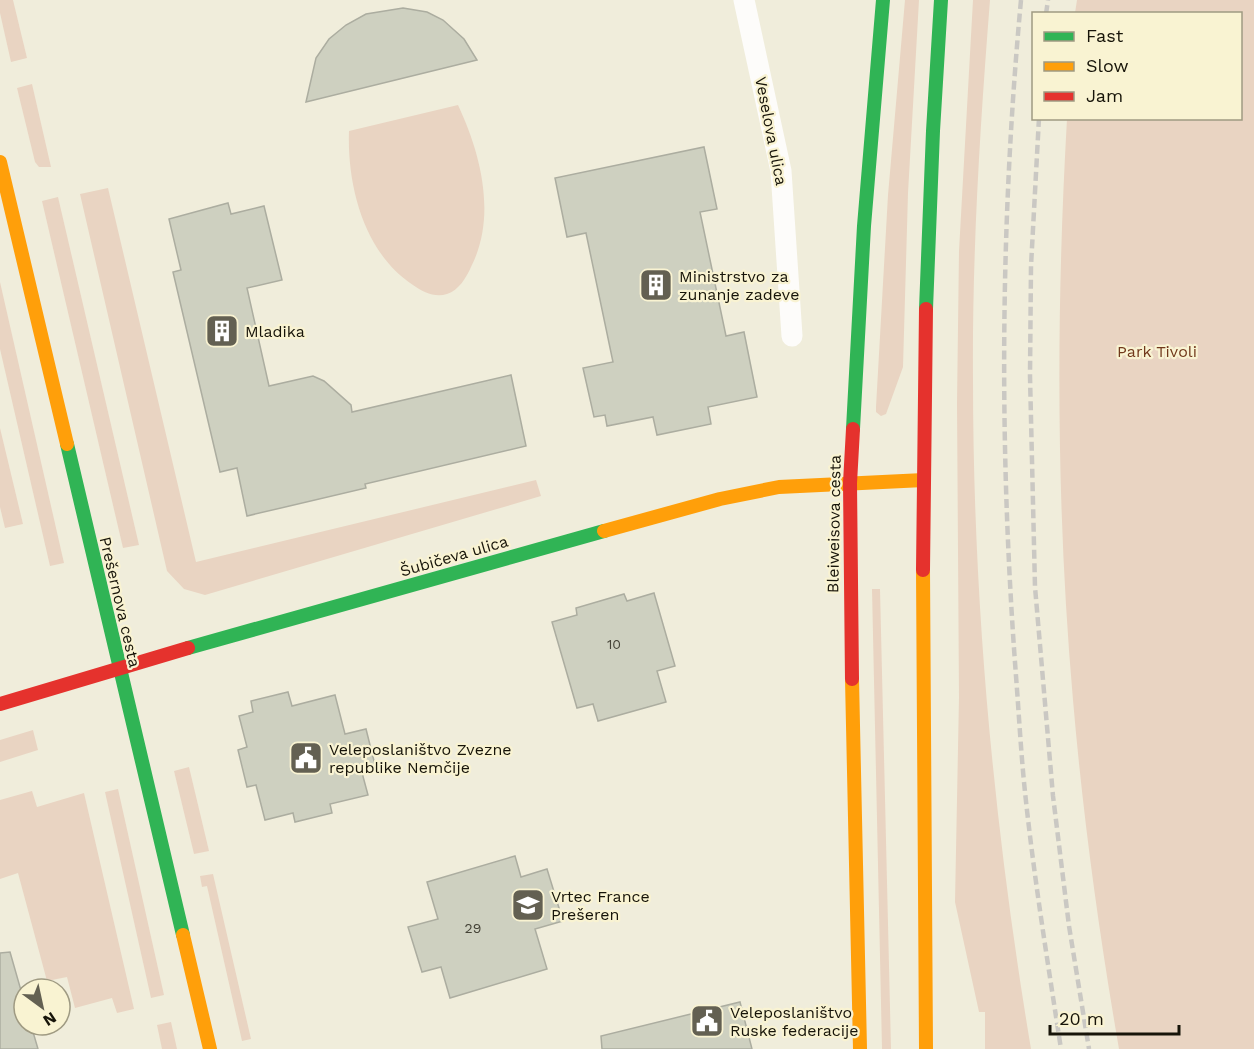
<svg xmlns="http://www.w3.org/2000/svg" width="1254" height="1049" viewBox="0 0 1254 1049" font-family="'Work Sans',sans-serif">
<rect width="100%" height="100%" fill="#f0eddb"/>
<g fill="#e9d4c2">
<polygon points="0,0 13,0 27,58 11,62 0,13"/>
<polygon points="905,0 919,0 908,193 903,367 886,414 881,416 876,412 876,407 888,195"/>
<path d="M973 0H990C980 127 972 253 973 380 973 604 994 828 1031 1049H985V1012H979L955 902 959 697 957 404 959 251Z"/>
<path d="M1077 0H1254V1049H1119C1099 933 1083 817 1073 700 1056 506 1056 312 1067 119L1240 118V14L1075 13Z"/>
<polygon points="32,84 51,167 39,167 35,162 17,88"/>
<path d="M458 105C481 154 497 216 471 267 466 278 459 290 447 294 435 298 423 292 413 285 364 253 347 186 349 131Z"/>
<polygon points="108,188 196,562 536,480 541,496 205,595 184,589 167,571 80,194"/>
<polygon points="58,197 139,545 123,548 42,201"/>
<polygon points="0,282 64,563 50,566 0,349"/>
<polygon points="0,428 23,524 5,528 0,507"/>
<polygon points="872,589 880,589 891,1049 882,1049"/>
<polygon points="33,730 38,750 0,762 0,740"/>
<polygon points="189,767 209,851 194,854 174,771"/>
<polygon points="118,789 164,995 151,998 105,792"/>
<polygon points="32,791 37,807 84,793 134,1009 117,1013 112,998 75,1008 67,977 47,981 18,873 0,879 0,800"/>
<polygon points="213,874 251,1039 242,1041 207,886 202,887 200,876"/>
<polygon points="171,1022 177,1049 162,1049 157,1025"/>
</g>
<g fill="#ced0c0" stroke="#acada0" stroke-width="1.5">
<polygon points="403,8 427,12 443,20 464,39 477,60 306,102 316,58 329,39 346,25 366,14"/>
<polygon points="704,147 717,209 700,212 726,336 744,332 757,397 708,407 711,424 657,435 653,417 607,426 605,415 594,417 583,368 613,362 586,233 567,237 555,178"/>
<polygon points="228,203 231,214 264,206 282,280 247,288 269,386 313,376 324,381 351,405 352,412 511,375 526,446 365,484 366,488 247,516 237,468 220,472 173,272 181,270 169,219"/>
<polygon points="654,593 675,666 657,671 666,702 598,721 593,704 577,708 552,622 577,615 576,608 624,594 627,601"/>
<polygon points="288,692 292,706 335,695 345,734 366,729 375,765 361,769 368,795 330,804 332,813 295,822 293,813 265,820 256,785 247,787 238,750 247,747 239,716 253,712 251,701"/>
<polygon points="515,856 521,877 547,869 563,921 535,929 547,969 450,998 441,967 422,972 408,927 438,919 427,882"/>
<polygon points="10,952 24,1001 24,1025 31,1025 38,1049 0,1049 0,953"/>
<polygon points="740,1002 752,1049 602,1049 601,1036"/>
</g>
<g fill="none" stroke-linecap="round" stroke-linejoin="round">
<polyline stroke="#fdfcfa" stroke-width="21" points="744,0 781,171 792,336"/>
<g stroke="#30b455" stroke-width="14">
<polyline points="926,309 933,131 941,0"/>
<polyline points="853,429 864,226 883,0"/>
<polyline points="67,444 183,935"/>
<polyline points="188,648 604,531"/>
</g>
<g stroke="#ff9f0a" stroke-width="14">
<polyline points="0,162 67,444"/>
<polyline points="604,531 720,499 779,487 924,480"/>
<polyline points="923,570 926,1049"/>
<polyline points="852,679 860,1049"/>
<polyline points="183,935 210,1049"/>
</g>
<g stroke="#e5322d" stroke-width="14">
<polyline points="923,570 926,309"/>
<polyline points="852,679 850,483 853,429"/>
<polyline points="0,704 188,648"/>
</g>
<g stroke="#cac8c3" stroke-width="4.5" stroke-dasharray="9 4.5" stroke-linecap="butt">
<path d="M1021 0C1000 225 999 451 1016 676 1019 715 1021 754 1025 792 1034 878 1048 964 1061 1049"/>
<polyline points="1046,14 1048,0"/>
<polyline points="1039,118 1031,266 1030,376 1035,587 1053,796 1069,926 1089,1049"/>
</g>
</g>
<defs>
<g id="building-square" transform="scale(1.725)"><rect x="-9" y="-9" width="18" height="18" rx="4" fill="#636052" stroke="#f9f3d2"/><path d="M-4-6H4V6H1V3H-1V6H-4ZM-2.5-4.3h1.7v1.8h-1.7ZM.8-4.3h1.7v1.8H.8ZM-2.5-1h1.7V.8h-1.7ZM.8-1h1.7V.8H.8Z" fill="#fff"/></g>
<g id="civic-square" transform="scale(1.725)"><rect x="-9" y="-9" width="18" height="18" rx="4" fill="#636052" stroke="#f9f3d2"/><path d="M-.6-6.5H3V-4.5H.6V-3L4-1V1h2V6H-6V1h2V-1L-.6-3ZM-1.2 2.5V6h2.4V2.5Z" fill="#fff"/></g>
<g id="school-square" transform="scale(1.725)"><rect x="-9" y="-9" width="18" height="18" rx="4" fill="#636052" stroke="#f9f3d2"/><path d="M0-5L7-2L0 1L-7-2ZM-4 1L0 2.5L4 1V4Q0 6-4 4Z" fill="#fff"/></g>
</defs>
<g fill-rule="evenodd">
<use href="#building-square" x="656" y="285"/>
<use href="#building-square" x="222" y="331"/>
<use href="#civic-square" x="306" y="758"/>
<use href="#school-square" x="528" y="905"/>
<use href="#civic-square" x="707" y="1021"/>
</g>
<g text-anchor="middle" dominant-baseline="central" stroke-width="4.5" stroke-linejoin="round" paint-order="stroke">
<g font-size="14" fill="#454337">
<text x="614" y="644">10</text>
<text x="473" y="928">29</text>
</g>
<g font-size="16" fill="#171409" stroke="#f9f3d2">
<text transform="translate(771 131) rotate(79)">Veselova ulica</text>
<text transform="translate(834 524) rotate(-89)">Bleiweisova cesta</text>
<text transform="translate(454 556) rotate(-16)">Šubičeva ulica</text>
<text transform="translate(120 602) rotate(77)">Prešernova cesta</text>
</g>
<g font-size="16" fill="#171409" stroke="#f9f3d2" text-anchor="start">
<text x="679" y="276">Ministrstvo za<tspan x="679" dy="18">zunanje zadeve</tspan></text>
<text x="245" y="331">Mladika</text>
<text x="329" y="749">Veleposlaništvo Zvezne<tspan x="329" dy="18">republike Nemčije</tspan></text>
<text x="551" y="896">Vrtec France<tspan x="551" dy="18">Prešeren</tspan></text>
<text x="730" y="1012">Veleposlaništvo<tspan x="730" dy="18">Ruske federacije</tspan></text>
</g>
<g font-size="16" fill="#71381b" stroke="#f9f3d2">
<text x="1157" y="351">Park Tivoli</text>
</g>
</g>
<rect x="1032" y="12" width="210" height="108" fill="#f9f3d2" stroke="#9f9a82" stroke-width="1.5"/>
<rect x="1044" y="32" width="30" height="9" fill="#30b455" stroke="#9f9a82" stroke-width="1.5"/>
<text x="1086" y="42" font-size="18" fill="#171409">Fast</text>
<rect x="1044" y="62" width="30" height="9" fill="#ff9f0a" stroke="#9f9a82" stroke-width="1.5"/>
<text x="1086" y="72" font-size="18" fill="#171409">Slow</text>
<rect x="1044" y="92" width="30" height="9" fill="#e5322d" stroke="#9f9a82" stroke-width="1.5"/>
<text x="1086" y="102" font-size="18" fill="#171409">Jam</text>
<g transform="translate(42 1007) rotate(147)"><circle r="28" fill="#f9f3d2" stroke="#9f9a82" stroke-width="1.5"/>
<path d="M0-4.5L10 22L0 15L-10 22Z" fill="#636052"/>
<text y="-9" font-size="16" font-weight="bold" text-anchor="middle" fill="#171409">N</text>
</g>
<path d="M1050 1025v9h129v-9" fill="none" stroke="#171409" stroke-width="3"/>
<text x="1059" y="1025" font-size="18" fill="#171409" stroke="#f9f3d2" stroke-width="4.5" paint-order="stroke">20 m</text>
</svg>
